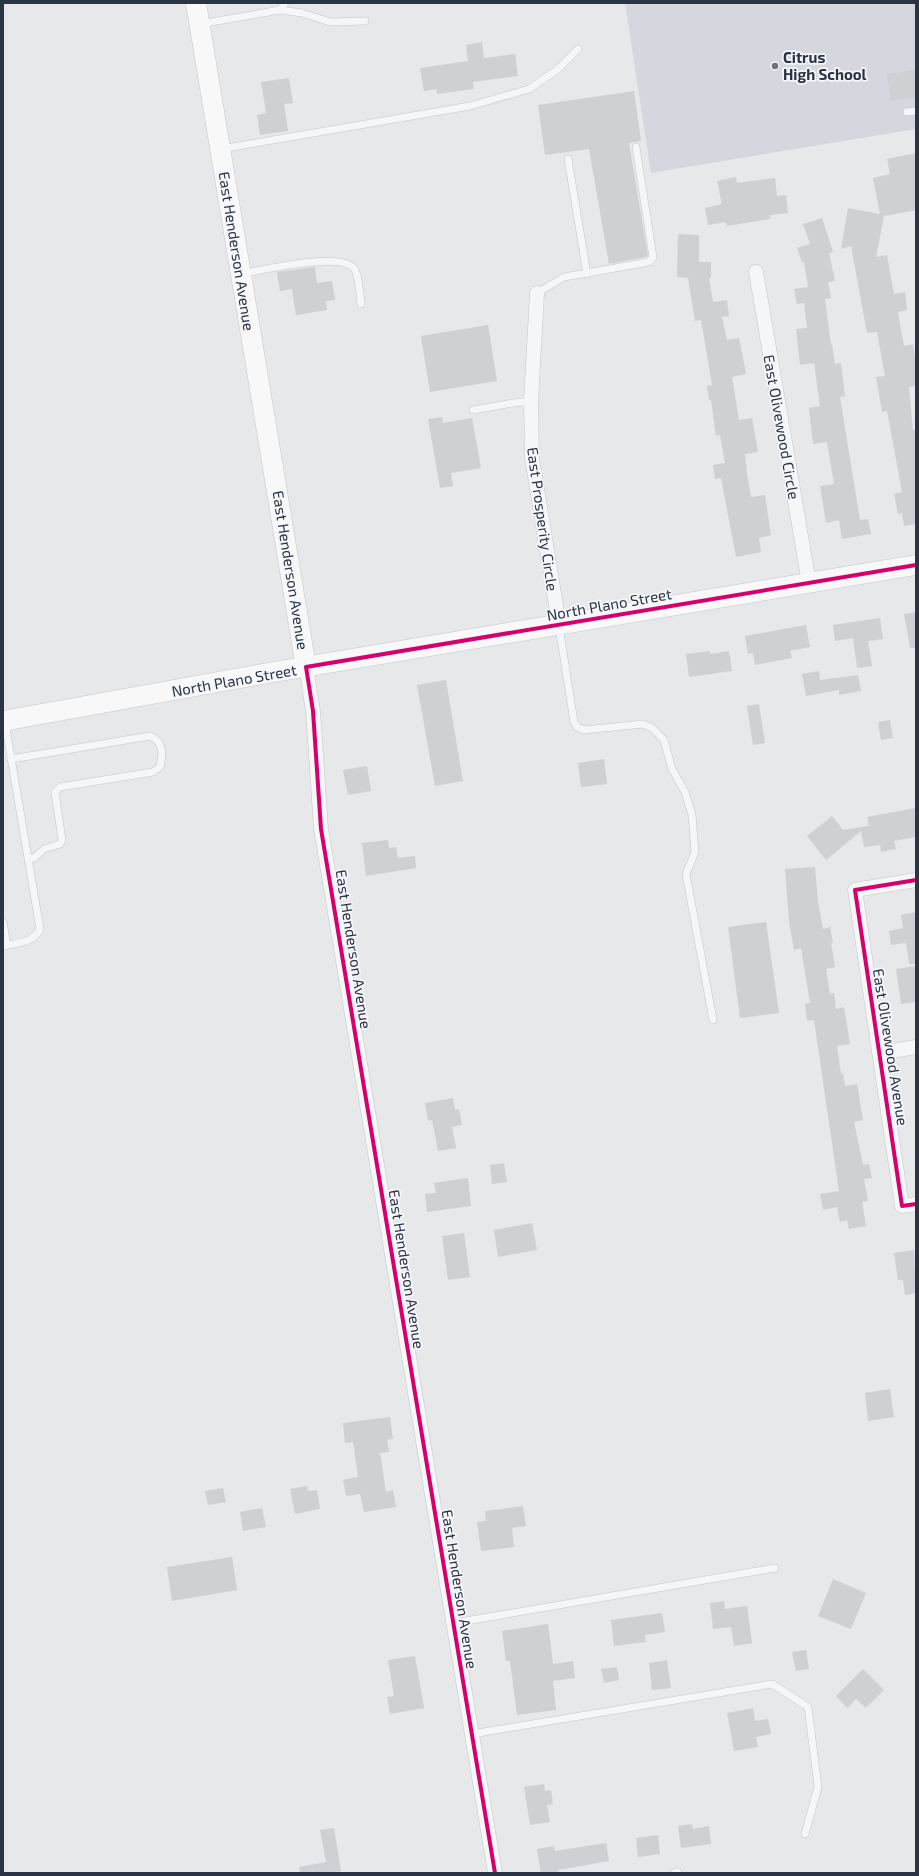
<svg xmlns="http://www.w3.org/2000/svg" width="919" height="1876" viewBox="0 0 919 1876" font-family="'Exo 2',sans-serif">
<rect width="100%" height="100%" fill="#e6e8ea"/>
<polygon fill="#d4d7dd" points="625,3 916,3 916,129 651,173"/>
<g fill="#ced0d3">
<polygon points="482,42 484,58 515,54 518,76 473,82 474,89 437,94 436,89 424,91 420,68 468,61 466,45"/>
<polygon points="916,70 916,97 891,101 887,74"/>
<polygon points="289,78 293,103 284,104 288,131 260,135 257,115 266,113 261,82"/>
<polygon points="634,91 641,141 629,143 648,256 646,257 609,264 589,149 545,155 538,105"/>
<polygon points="916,153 916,210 884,216 876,257 887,255 894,294 905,292 907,310 898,312 904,346 913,344 916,364 916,386 909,387 913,430 916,430 916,524 904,526 902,513 898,514 894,494 902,492 887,411 882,412 876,377 885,376 877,332 867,333 851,246 841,249 848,208 880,214 873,178 890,174 887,159"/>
<polygon points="736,177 737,183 775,178 777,196 786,195 788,213 770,215 770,219 727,226 726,222 708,225 705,208 722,204 717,181"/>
<polygon points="822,218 833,252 829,253 835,281 828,282 831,298 825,299 831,345 832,344 835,364 841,363 845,396 840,397 860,520 868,519 871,534 842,539 839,520 826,523 820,486 834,484 827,442 813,444 809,408 820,406 814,363 800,365 796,329 807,328 804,303 797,304 794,289 808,287 804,262 802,262 797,248 810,244 803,224"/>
<polygon points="678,234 699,235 699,262 711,262 711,278 709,278 713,302 727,300 729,316 722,317 727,340 739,338 746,374 732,377 739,420 752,418 758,452 745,454 747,474 751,497 765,495 771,535 759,538 761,552 736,557 721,478 715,479 713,465 725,463 720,435 716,436 711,400 709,400 707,386 712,385 701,320 695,321 688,278 677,277"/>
<polygon points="315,267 317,283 332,281 335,300 326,301 327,310 296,315 292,289 280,291 277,272"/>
<polygon points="488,325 497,381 430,392 421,336"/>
<polygon points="442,417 443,423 472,418 481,468 451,473 453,486 440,488 428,419"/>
<polygon points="916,612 916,648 910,648 904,614"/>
<polygon points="880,618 883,639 868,641 872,666 857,668 853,638 835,641 833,625"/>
<polygon points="806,625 810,647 790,651 792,658 755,665 753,653 748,654 745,636"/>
<polygon points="710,651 710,654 729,651 732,671 689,677 686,654"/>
<polygon points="819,671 820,680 858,675 861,691 839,695 839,690 806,696 802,674"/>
<polygon points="446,680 463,781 435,786 417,685"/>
<polygon points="759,704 765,743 753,745 747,706"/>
<polygon points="890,720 893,738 881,740 878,722"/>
<polygon points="604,759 607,784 581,787 578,763"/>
<polygon points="367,766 371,791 348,795 343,770"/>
<polygon points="916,808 916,837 894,841 896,849 881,852 880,845 864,847 861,831 826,860 807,836 832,816 843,830 869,826 867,817"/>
<polygon points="388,840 389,848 396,847 398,858 415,856 416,868 366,876 362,843"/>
<polygon points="815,867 818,902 823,929 830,927 833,943 831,943 835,967 826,969 830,994 834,993 836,1009 844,1007 850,1044 837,1046 841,1074 843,1073 845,1086 857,1084 863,1120 854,1122 863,1165 869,1164 872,1178 864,1179 868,1201 862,1202 866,1226 849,1229 847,1220 840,1222 837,1207 823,1210 820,1194 839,1191 814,1020 807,1021 805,1004 810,1003 801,948 794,950 789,921 785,869"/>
<polygon points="916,912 916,964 909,964 906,943 891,945 889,931 903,928 901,915"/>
<polygon points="766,922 779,1013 740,1018 728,927"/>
<polygon points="916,966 916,1002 901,1004 896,969"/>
<polygon points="453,1098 455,1110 459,1109 462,1125 452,1127 456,1148 438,1151 432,1120 428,1121 425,1103"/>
<polygon points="504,1163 507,1182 492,1184 490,1165"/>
<polygon points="468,1178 471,1206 427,1212 425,1194 436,1193 434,1183"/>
<polygon points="532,1223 537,1250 498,1257 494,1230"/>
<polygon points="464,1233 470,1277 448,1280 442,1236"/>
<polygon points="914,1250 916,1293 905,1295 903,1280 898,1280 894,1253"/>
<polygon points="890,1389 894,1417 868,1421 865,1393"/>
<polygon points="390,1417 393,1439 387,1440 389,1452 380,1453 386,1492 393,1490 396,1507 364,1512 360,1494 346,1496 343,1480 358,1477 353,1442 345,1443 343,1423"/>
<polygon points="307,1486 308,1491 317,1490 320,1509 295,1514 290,1489"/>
<polygon points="223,1488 226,1502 208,1505 205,1491"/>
<polygon points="523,1506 526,1526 512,1528 514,1547 481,1551 477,1522 486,1521 485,1511"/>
<polygon points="262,1508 266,1527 243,1531 240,1512"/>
<polygon points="232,1557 237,1590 172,1601 167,1567"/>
<polygon points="833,1579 866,1593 851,1629 818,1616"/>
<polygon points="724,1601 725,1609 747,1606 752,1643 734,1646 731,1627 713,1629 710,1603"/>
<polygon points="662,1613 665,1632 645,1635 646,1642 614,1646 611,1620"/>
<polygon points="548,1624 553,1664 573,1661 575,1678 553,1681 556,1710 517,1715 510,1661 506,1661 502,1631"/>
<polygon points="806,1650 809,1669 796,1671 792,1652"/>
<polygon points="415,1656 424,1708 390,1714 387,1697 394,1696 388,1660"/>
<polygon points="667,1660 671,1688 652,1690 649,1663"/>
<polygon points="617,1667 619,1680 604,1683 601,1669"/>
<polygon points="863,1669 884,1690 866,1708 856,1699 847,1708 836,1696"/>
<polygon points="753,1708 755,1721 768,1719 771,1734 756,1737 758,1747 734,1751 727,1713"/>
<polygon points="544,1784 545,1791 551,1790 553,1804 547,1805 550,1822 530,1825 524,1787"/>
<polygon points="692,1824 693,1829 709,1826 711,1844 681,1848 678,1826"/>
<polygon points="334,1828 341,1871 327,1873 300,1873 299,1867 326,1862 320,1830"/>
<polygon points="658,1835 660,1854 638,1857 636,1838"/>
<polygon points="606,1843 609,1861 558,1870 559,1873 541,1873 537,1849 554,1846 555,1851"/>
</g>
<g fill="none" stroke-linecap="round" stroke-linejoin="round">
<g stroke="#c4c6c8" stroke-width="8">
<g id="lane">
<polyline points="280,10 285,3"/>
<polyline points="200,24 280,10 302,13 330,22 365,21"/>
<polyline points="907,112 916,111"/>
<polyline points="221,149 470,106 529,89 557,70 578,49"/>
<polyline points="568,159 587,274"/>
<path d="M241 274C262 270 345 250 355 270 359 277 360 295 361 304"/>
<polyline points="537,293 564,277 649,262 653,257 636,147"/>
<polyline points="473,410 513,403 531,401"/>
<polyline points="559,626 574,722 577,727 584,730 643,724 652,728 664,740 672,769 685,792 692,815 695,852 686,874 713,1020"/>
<path d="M11 759 150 736C164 742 163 754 160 767L153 772 60 787 55 792 62 840 60 844 44 849 34 858 29 859"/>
<polyline points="3,922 7,945"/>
<path d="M3 946C17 943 34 943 40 929L5 722"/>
<polyline points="454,1623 775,1568"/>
<polyline points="472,1734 772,1684 808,1707 818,1787 805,1834"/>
<polyline points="674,1873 678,1872"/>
</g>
</g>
<g stroke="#c4c6c8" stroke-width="15">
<g id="street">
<polyline points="756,272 809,583"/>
<polyline points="537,293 531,401 532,458 559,624"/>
<polyline points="306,667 313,711 321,829 495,1873"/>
<polyline points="916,880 855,890 902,1206 916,1204"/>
<polyline points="880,1053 916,1047"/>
</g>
</g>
<g stroke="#c4c6c8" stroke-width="21">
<g id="secondary">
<polyline points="196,3 306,667"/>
<polyline points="3,721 268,673 916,565"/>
</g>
</g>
<use href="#lane" stroke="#f5f6f7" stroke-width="7"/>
<use href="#street" stroke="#f5f6f7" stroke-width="14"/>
<use href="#secondary" stroke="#f8f8f8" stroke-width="20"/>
<g stroke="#f4f6f9" stroke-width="6">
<g id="cycleway">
<polyline points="916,880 855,890 902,1206 916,1204"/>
<polyline points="495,1873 321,829 313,711 306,667 916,565"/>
</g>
</g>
<use href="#cycleway" stroke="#d6006c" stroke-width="4"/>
</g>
<circle fill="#6c737f" stroke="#f4f6f9" stroke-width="1.5" cx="775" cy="66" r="4"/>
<g text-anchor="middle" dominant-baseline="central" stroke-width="3.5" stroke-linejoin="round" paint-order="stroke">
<g font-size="15" font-weight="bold" fill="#2b3445" stroke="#f4f6f9" text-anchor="start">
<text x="783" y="57">Citrus<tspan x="783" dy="17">High School</tspan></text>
</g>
<g font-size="15" fill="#2b3445" stroke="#f4f6f9">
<text transform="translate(237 251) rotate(81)">East Henderson Avenue</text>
<text transform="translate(782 427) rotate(80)">East Olivewood Circle</text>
<text transform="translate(543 519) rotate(82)">East Prosperity Circle</text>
<text transform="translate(291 570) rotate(81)">East Henderson Avenue</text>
<text transform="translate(609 604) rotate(-10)">North Plano Street</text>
<text transform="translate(234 680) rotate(-10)">North Plano Street</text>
<text transform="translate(354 949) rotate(81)">East Henderson Avenue</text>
<text transform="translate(891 1047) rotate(81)">East Olivewood Avenue</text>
<text transform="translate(407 1269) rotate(81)">East Henderson Avenue</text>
<text transform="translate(460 1589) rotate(81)">East Henderson Avenue</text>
</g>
</g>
<rect width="919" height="1876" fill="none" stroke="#2b3445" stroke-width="8"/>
</svg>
